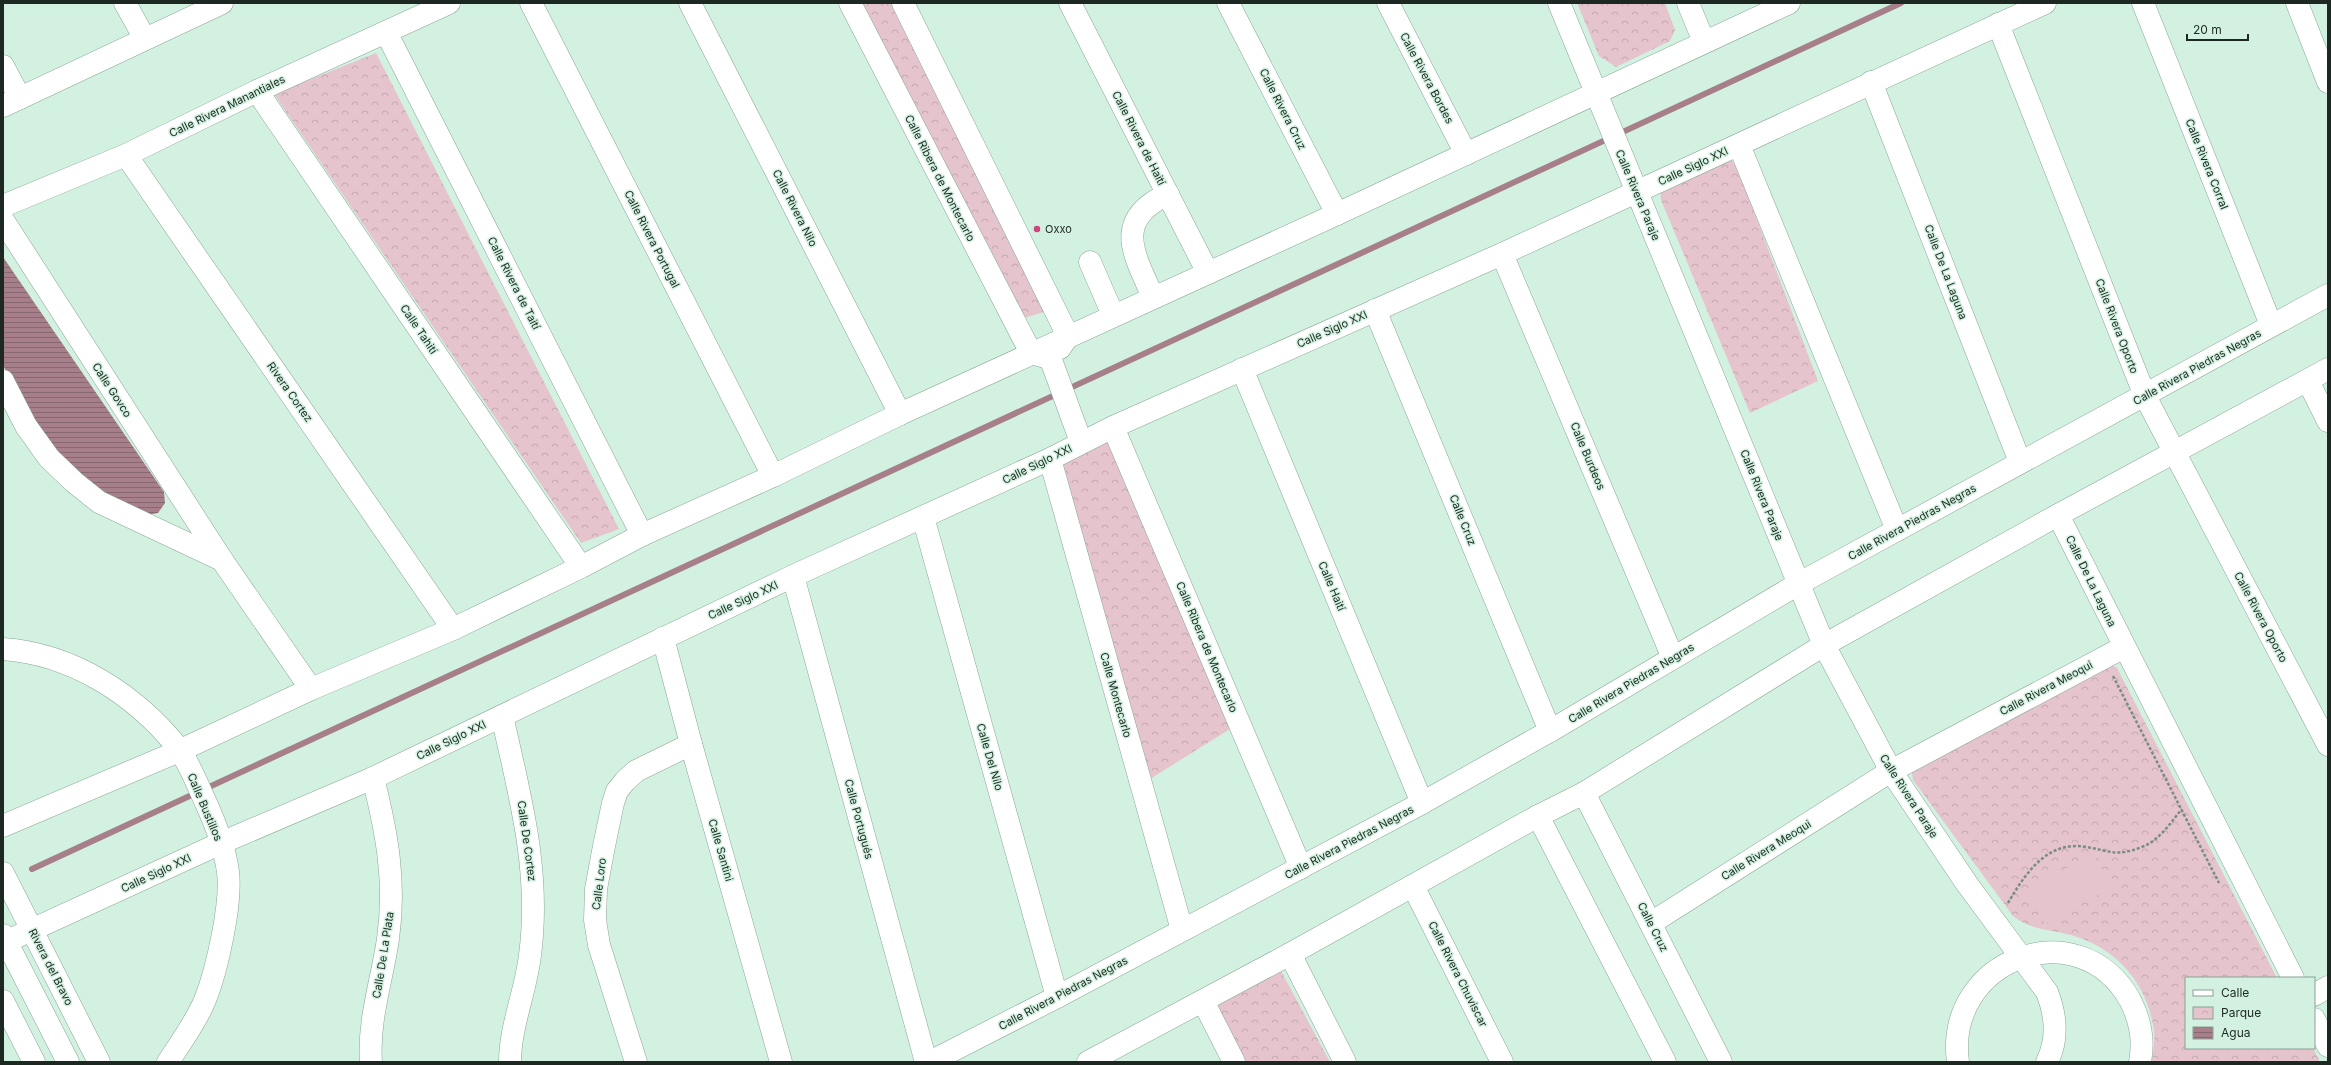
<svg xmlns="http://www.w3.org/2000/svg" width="2331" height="1065" viewBox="0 0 2331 1065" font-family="Inter,sans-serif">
<defs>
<pattern id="park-crowns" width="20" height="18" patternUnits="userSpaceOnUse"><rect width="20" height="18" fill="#e5c4cd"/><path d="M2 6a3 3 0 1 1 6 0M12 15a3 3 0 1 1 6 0" fill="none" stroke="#c4a8b0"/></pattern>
<pattern id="water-rules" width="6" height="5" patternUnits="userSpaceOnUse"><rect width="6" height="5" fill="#a77f8a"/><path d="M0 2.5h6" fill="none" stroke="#876870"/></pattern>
</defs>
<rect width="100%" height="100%" fill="#d3f1e0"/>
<g fill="url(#park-crowns)">
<polygon points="861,3 891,3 1044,312 1024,318"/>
<polygon points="1577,3 1665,3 1675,30 1670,41 1616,67 1599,56"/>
<polygon points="376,53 619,529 581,543 274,94"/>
<polygon points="1728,158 1736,164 1818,381 1750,413 1661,200 1660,189"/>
<polygon points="1103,442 1108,443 1230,729 1150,779 1062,470 1063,462"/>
<path d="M2107 662 2117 668 2277 978H2186V1048H2313L2320 1062H2152C2153 1052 2155 1041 2154 1031 2148 984 2117 948 2071 935 2049 929 2033 931 2013 916L1913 780 1911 768Z"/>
<polygon points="1280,969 1330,1062 1242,1062 1212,1005"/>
</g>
<polygon fill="#e5c4cd" points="2093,853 2112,887 2045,924 2027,891"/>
<polygon fill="url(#water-rules)" points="3,257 164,492 165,503 158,513 146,515 107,494 68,464 36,430 3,365"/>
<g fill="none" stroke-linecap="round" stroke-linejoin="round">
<polyline stroke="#a77f8a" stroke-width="6" points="32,869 1901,3"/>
<g stroke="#89a696" stroke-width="23">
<g id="minor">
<polyline points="125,3 145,39"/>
<polyline points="531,3 773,476"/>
<polyline points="690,3 900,414"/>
<polyline points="850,3 1031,353 1045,357"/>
<polyline points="903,3 1068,336 1060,348"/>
<polyline points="1070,3 1208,273"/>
<polyline points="1228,3 1337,214"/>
<polyline points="1388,3 1466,154"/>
<path d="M1559 3 1824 645 1891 771 1967 884 2047 992C2056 1015 2058 1040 2047 1062"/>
<polyline points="1688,3 1704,42"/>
<polyline points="2143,3 2271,325"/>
<polyline points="2297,3 2328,82"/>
<polyline points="1998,24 2145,396 2328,745"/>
<polyline points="386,32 642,535"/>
<polyline points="3,66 20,98"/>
<polyline points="1871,82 2020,462"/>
<polyline points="257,91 581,567"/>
<polyline points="3,106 222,3"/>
<polyline points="1739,145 1897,530"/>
<polyline points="126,155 453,629"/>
<polyline points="3,206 126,155 257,91 449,3"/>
<polyline points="3,220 222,560 311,689"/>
<polyline points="1502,254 1673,658"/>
<polyline points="1090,262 1113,315"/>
<path d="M1153 297C1134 254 1112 220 1168 194"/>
<polyline points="1375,310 1550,731"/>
<polyline points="1051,360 1081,442"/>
<polyline points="1242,369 1422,803"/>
<polyline points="3,381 26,426 49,458 74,482 99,502 222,560"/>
<polyline points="2308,381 2328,421"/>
<polyline points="1113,427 1301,868"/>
<polyline points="1050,459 1182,930"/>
<polyline points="2058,515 2293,978"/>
<polyline points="923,517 1057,997"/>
<polyline points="793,576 926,1062"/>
<polyline points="663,638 691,744 781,1062"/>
<path d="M3 649C73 654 136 695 179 749 190 765 198 786 206 803 216 825 225 849 228 872 232 903 217 970 205 1000 196 1022 181 1042 168 1062"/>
<path d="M502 716C520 796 541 872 530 955 526 991 510 1026 510 1062"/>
<polyline points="1584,793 1721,1062"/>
<polyline points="1538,816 1665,1062"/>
<polyline points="3,826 179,751 311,689 453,629 581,567 642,535 773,476 900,414 1337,214 1789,3"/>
<polyline points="3,873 99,1062"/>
<polyline points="1413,886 1502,1062"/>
<polyline points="1651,923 1891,771 2124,647"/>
<polyline points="3,935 68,1062"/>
<polyline points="3,943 221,843 373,778 793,576 1050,459 1113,427 1502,254 2045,3"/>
<polyline points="1290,954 1345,1062"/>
<polyline points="2314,995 2328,987"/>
<polyline points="3,1001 34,1062"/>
<polyline points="1203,1001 1234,1062"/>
<polyline points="2314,1019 2328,1046"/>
<path d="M371 1062C368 1020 382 980 388 939 396 882 387 833 373 778"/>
<polyline points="636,1062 599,945 595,920 596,889 604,846 613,803 617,791 625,781 636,771 691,744"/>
<polyline points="930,1062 1057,997 1422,803 1550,731 1798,584 2328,295"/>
<polyline points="1088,1062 1290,954 1538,816 1584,793 1824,645 2058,515 2328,369"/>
<path d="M1958 1062C1944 959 2079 909 2130 1000 2140 1019 2144 1041 2140 1062"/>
</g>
</g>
<g stroke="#798e82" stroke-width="2.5" stroke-dasharray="3 2" stroke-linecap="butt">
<polyline points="2113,676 2219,883"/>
<path d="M2008 903C2025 874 2047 840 2086 847 2111 851 2116 857 2142 847 2160 840 2170 823 2182 809"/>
</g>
<use href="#minor" stroke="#fff" stroke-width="22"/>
</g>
<circle fill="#cf447b" stroke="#d3f1e0" stroke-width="1.5" cx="1037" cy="229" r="4"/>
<g text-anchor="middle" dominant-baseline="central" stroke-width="3" stroke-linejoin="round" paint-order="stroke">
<g font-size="11" fill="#1d2822" stroke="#d3f1e0">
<text transform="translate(1427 78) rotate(62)">Calle Rivera Bordes</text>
<text transform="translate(227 106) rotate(-26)">Calle Rivera Manantiales</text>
<text transform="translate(1283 109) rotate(63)">Calle Rivera Cruz</text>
<text transform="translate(1139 138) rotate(63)">Calle Rivera de Haití</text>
<text transform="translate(2207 164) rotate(68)">Calle Rivera Corral</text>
<text transform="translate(1693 166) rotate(-25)">Calle Siglo XXI</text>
<text transform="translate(940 178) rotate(63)">Calle Ribera de Montecarlo</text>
<text transform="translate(1638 195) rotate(67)">Calle Rivera Paraje</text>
<text transform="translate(795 208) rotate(63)">Calle Rivera Nilo</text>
<text transform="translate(652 239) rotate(63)">Calle Rivera Portugal</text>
<text transform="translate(1946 272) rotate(69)">Calle De La Laguna</text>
<text transform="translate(514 283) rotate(63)">Calle Rivera de Taití</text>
<text transform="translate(2117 326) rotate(69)">Calle Rivera Oporto</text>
<text transform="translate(419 329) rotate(56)">Calle Tahití</text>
<text transform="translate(1332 329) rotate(-24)">Calle Siglo XXI</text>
<text transform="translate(2197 367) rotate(-29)">Calle Rivera Piedras Negras</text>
<text transform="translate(112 390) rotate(57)">Calle Govco</text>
<text transform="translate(290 392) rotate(55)">Rivera Cortez</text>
<text transform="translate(1588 456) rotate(67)">Calle Burdeos</text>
<text transform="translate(1037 464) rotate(-26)">Calle Siglo XXI</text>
<text transform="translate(1762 495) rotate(68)">Calle Rivera Paraje</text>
<text transform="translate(1463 520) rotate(68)">Calle Cruz</text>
<text transform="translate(1912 522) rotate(-29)">Calle Rivera Piedras Negras</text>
<text transform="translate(2091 581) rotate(64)">Calle De La Laguna</text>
<text transform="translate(1332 586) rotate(67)">Calle Haití</text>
<text transform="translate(743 600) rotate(-25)">Calle Siglo XXI</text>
<text transform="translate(2261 617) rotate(62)">Calle Rivera Oporto</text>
<text transform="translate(1207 647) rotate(67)">Calle Ribera de Montecarlo</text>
<text transform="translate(1631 683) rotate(-31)">Calle Rivera Piedras Negras</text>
<text transform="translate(2046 688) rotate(-28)">Calle Rivera Meoqui</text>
<text transform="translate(1116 695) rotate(74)">Calle Montecarlo</text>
<text transform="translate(451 740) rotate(-26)">Calle Siglo XXI</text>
<text transform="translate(990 757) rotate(74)">Calle Del Nilo</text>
<text transform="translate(1909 796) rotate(57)">Calle Rivera Paraje</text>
<text transform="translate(205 807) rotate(67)">Calle Bustillos</text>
<text transform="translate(859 819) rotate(75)">Calle Portugués</text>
<text transform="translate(527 841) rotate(82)">Calle De Cortez</text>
<text transform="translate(1349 842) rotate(-28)">Calle Rivera Piedras Negras</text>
<text transform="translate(721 850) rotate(74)">Calle Santini</text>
<text transform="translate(1766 850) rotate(-32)">Calle Rivera Meoqui</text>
<text transform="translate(156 873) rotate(-25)">Calle Siglo XXI</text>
<text transform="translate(599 884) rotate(-83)">Calle Loro</text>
<text transform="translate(1653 927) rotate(63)">Calle Cruz</text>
<text transform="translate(383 955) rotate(-81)">Calle De La Plata</text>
<text transform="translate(51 967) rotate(63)">Rivera del Bravo</text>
<text transform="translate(1458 974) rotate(63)">Calle Rivera Chuviscar</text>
<text transform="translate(1063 993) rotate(-28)">Calle Rivera Piedras Negras</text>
</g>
<g font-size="11" fill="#1d2822" stroke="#d3f1e0" text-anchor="start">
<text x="1045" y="229">Oxxo</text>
</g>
</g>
<rect width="2331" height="1065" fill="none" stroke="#1d2822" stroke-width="8"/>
<rect x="2185" y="977" width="130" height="72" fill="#d3f1e0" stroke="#8aa194"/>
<rect x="2193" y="990" width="20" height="6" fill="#ffffff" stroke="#8aa194"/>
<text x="2221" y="997" font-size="12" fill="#1d2822">Calle</text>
<rect x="2193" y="1007" width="20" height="12" fill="url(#park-crowns)" stroke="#8aa194"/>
<text x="2221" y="1017" font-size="12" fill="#1d2822">Parque</text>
<rect x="2193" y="1027" width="20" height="12" fill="url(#water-rules)" stroke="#8aa194"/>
<text x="2221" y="1037" font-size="12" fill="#1d2822">Agua</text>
<path d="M2187 34v6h61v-6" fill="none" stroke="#1d2822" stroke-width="2"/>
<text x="2193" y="34" font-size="12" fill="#1d2822" stroke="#d3f1e0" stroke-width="3" paint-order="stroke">20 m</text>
</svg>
